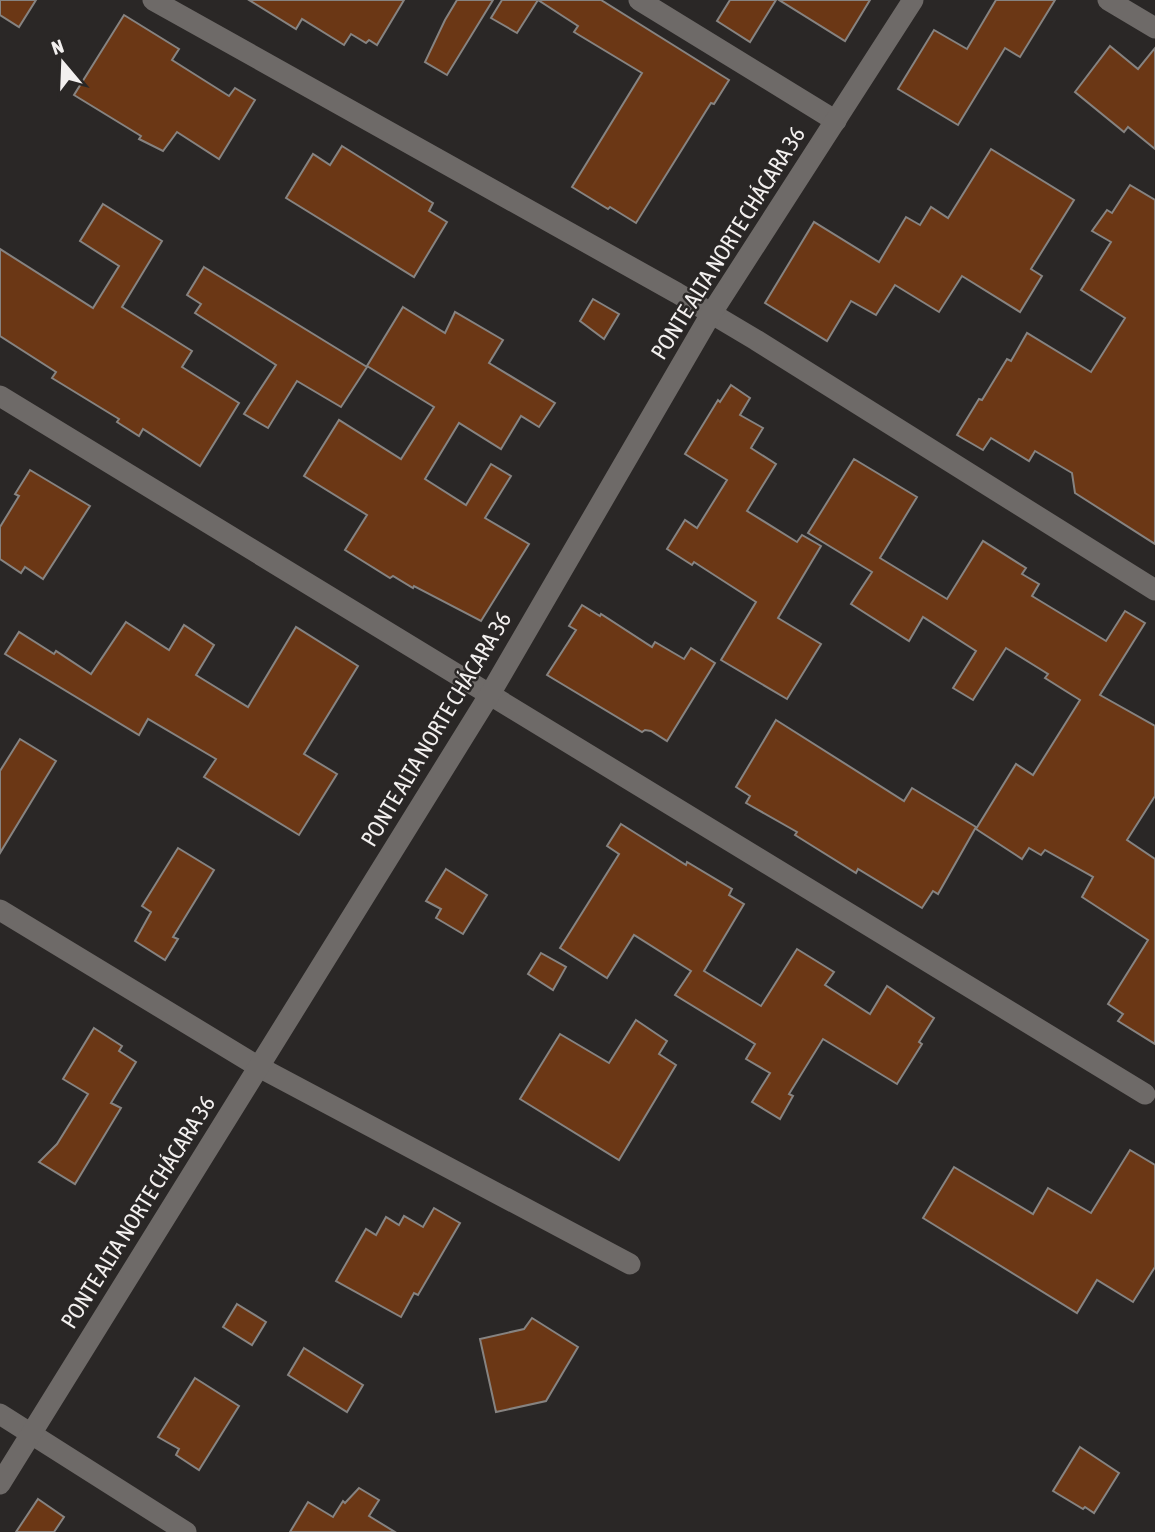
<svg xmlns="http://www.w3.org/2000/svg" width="1155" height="1532" viewBox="0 0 1155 1532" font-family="'Asap Condensed',sans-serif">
<rect width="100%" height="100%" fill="#2a2726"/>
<g fill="#6b3715" stroke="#868381" stroke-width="2">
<polygon points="0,0 36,0 19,27 0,15"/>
<polygon points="249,0 404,0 377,45 369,40 366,43 351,34 344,45 302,19 296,29"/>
<polygon points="457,0 493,0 447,75 425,62 445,20"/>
<polygon points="502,0 601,0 729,80 714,104 711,103 636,223 610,207 608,209 572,187 642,73 574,32 578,26 538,0 517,33 491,18"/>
<polygon points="730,0 776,0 750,42 717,21"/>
<polygon points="779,0 870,0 845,41"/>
<polygon points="996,0 1055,0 1020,57 1005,48 958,125 898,89 934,30 967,49"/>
<polygon points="124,15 179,49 172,60 229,96 235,88 255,100 219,159 177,132 163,151 139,139 141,136 74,95"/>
<polygon points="1110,46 1138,69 1155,48 1155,149 1128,127 1124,132 1075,92"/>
<polygon points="342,146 433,203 429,211 447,222 414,277 286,198 313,154 330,165"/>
<polygon points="991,149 1074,200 1031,269 1042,276 1020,312 962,276 939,312 895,285 876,315 851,301 827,341 765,303 814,222 879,262 906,217 920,225 931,207 948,218"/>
<polygon points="1130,185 1155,200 1155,544 1075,493 1072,473 1035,451 1029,461 991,438 983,450 957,435 979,399 982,400 1007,359 1011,361 1027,333 1091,372 1125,318 1081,290 1111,242 1092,231 1107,210 1112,213"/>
<polygon points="103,204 162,241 122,307 192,351 182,367 239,403 200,466 143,429 139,436 117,422 119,419 52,378 56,372 0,336 0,249 93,308 119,266 80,241"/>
<polygon points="204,267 367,367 341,407 297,381 268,428 244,414 276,365 195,313 201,304 187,295"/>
<polygon points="593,299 619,314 604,339 580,321"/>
<polygon points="403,307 445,333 455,312 503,340 489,363 555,403 539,427 521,416 501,449 459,423 425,479 466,505 491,464 511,476 485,518 529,544 481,621 414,586 413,588 393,576 390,578 345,550 367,515 304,476 339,420 401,459 434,407 367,366"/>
<polygon points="731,385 750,398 740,415 763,428 751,448 776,464 747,511 797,542 802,535 821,546 778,618 821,644 787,699 721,660 756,602 694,562 692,565 667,549 685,520 697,528 727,480 685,454 718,400 720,402"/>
<polygon points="854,459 917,497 880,558 947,599 983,541 1026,568 1022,574 1039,584 1032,596 1106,641 1125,611 1145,623 1100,695 1155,726 1155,796 1127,840 1155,859 1155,1044 1118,1021 1123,1014 1108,1004 1148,940 1082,897 1093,877 1045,850 1041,855 1029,848 1022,859 976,829 1016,764 1033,775 1080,700 1045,678 1048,674 1006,648 973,700 953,688 976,651 923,617 909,641 851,604 872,572 808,533"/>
<polygon points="30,470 90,506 43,579 25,567 21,573 0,559 0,527 19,496 15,494"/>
<polygon points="582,605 600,616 601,614 652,647 655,642 684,659 691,648 715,663 667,741 651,731 645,730 642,732 547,675 576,630 569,626"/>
<polygon points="126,622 169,650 184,625 214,645 196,675 248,707 296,627 358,666 304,754 337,774 299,835 204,777 216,759 148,719 139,735 5,654 19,632 54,654 56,651 91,674"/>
<polygon points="776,720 904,801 912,788 976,827 938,894 933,891 922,908 858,869 856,873 795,835 797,832 746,803 750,796 736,787"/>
<polygon points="20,739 56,761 0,853 0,771"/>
<polygon points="621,824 686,865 687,862 732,889 729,895 744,904 704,971 761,1006 797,949 834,972 825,985 870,1014 887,986 934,1018 919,1042 922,1044 897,1084 823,1039 789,1094 793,1096 780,1119 752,1102 770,1073 746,1059 755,1044 675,995 691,971 634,935 607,978 560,948 619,854 607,846"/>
<polygon points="178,848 214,870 173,937 178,939 165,960 135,941 151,912 142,906"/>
<polygon points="446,869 487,895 463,934 436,918 441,909 426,901"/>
<polygon points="541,953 566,967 553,990 528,974"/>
<polygon points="636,1020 667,1041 659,1054 676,1065 619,1160 520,1099 560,1034 609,1063"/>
<polygon points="94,1028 122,1046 119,1051 136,1062 111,1103 121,1108 75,1184 39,1162 57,1144 88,1094 63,1079"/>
<polygon points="1130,1150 1155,1165 1155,1267 1133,1302 1097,1280 1077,1313 923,1218 954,1167 1033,1214 1048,1188 1091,1213"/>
<polygon points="434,1208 460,1223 418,1295 414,1293 401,1317 336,1281 366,1229 376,1235 386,1217 399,1225 404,1216 423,1227"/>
<polygon points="237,1304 266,1322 252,1345 223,1327"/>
<polygon points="532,1318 578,1347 546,1401 496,1412 480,1339 524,1329"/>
<polygon points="304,1348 363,1385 347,1412 288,1375"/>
<polygon points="195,1378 239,1406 199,1470 176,1455 179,1449 158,1437"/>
<polygon points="1080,1447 1119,1473 1094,1513 1085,1507 1083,1509 1053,1491"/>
<polygon points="359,1488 379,1500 369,1516 395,1532 290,1532 308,1502 333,1517 343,1501 345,1503"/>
<polygon points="38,1499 64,1517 54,1532 16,1532"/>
</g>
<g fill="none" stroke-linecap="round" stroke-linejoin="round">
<g stroke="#6e6a68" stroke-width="21">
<polyline points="153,0 677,293 756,340 1155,590"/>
<polyline points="639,0 836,121"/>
<polyline points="1108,0 1155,28"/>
<polyline points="0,396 1145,1094"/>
<polyline points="0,910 259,1067 630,1264"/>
<polyline points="0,1414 186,1532"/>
<polyline points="0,1484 490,694 711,314 913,0"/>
</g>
</g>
<g text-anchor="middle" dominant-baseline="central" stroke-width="5" stroke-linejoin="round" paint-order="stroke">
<g font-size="23" fill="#f3f0ef" stroke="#2a2726">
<text transform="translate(728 243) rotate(-58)">PONTE ALTA NORTE CHÁCARA 36</text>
<text transform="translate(436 729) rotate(-59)">PONTE ALTA NORTE CHÁCARA 36</text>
<text transform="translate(138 1212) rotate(-58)">PONTE ALTA NORTE CHÁCARA 36</text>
</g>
</g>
<g transform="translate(63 63) rotate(341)" stroke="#2a2726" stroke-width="5" paint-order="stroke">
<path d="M0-5L12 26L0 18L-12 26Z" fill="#f3f0ef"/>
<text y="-10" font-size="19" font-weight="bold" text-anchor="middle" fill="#f3f0ef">N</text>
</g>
</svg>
